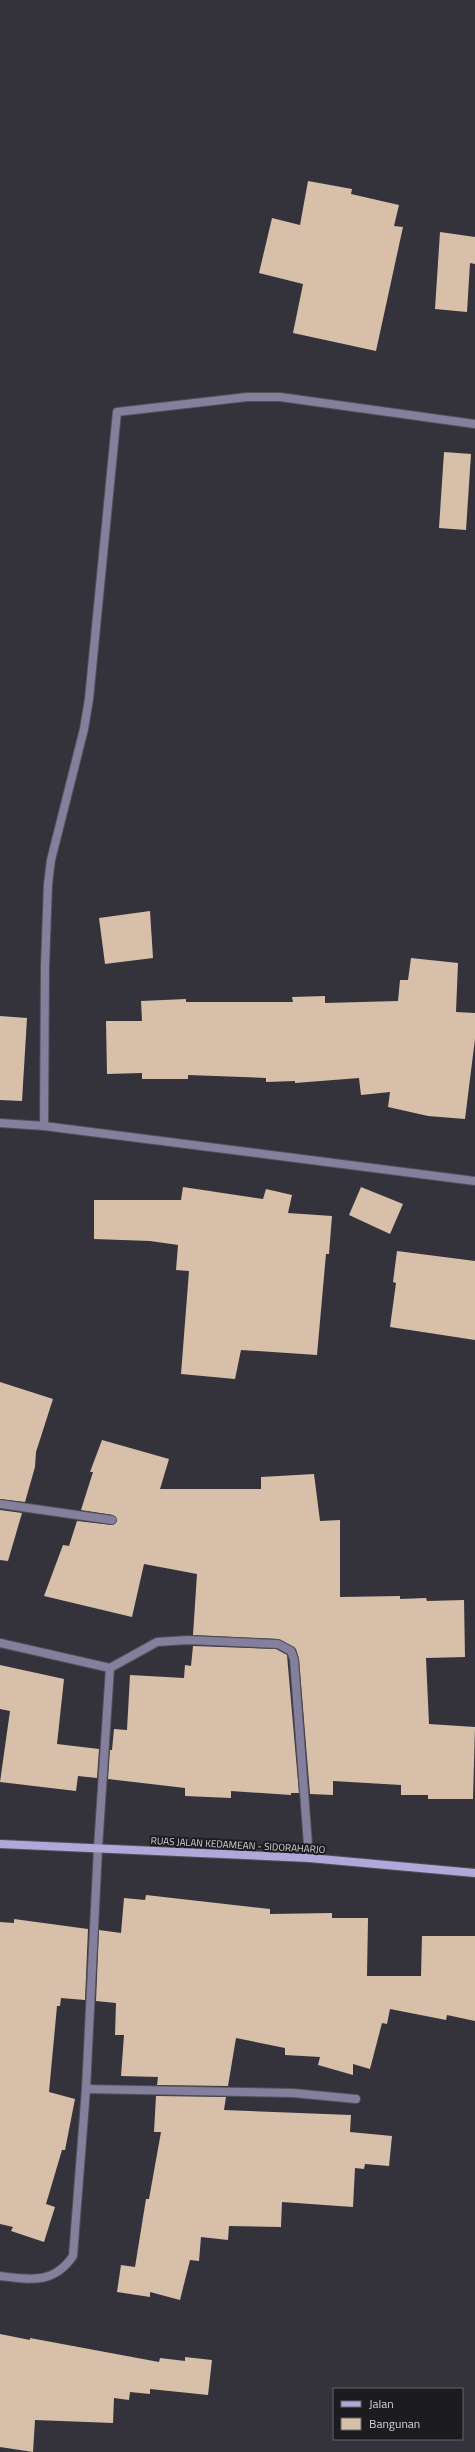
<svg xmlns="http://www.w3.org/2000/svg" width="475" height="2452" viewBox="0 0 475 2452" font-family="'Titillium Web',sans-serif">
<rect width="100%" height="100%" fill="#34333c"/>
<g fill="#d7bfaa">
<polygon points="308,181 352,189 351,194 399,205 394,226 403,227 376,351 293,333 303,284 259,273 272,218 300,225"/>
<polygon points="440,232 475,237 475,264 470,263 467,312 435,309"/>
<polygon points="444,452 471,454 466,530 439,528"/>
<polygon points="150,911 153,958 105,964 99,918"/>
<polygon points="411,958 458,963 456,1012 475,1013 475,1039 465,1119 428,1116 388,1107 390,1092 361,1095 359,1078 295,1083 295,1081 266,1082 266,1078 188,1075 188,1079 142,1079 142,1073 107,1074 106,1021 142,1021 141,1001 186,999 186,1002 293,1002 292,997 325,996 325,1003 398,1001 400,980 408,980"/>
<polygon points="0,1016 27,1018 22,1101 0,1100"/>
<polygon points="183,1187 263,1199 266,1189 292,1195 288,1213 332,1216 329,1254 326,1254 317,1355 241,1350 235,1379 181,1374 189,1271 176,1270 178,1245 150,1241 94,1239 94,1200 181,1200"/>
<polygon points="361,1187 403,1204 390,1234 349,1215"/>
<polygon points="397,1251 475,1261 475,1340 390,1327 396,1283 393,1282"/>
<polygon points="0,1382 53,1399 36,1452 35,1467 25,1502 0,1499"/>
<polygon points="102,1440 169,1459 160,1489 261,1489 261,1477 314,1474 320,1521 340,1520 340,1597 400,1596 400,1599 426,1598 427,1601 464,1600 465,1657 426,1658 429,1724 475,1727 473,1799 428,1799 428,1795 401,1795 401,1785 333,1781 333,1795 310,1794 299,1659 296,1649 278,1639 193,1635 197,1574 144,1564 132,1617 44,1596 63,1545 69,1546 77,1521 112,1525 117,1521 113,1515 81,1510 93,1472 90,1472"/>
<polygon points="0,1510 22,1513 8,1561 0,1560"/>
<polygon points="193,1646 276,1649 287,1655 299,1793 291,1793 291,1795 231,1791 231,1798 185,1796 185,1788 108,1779 110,1750 112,1750 114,1729 127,1730 130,1675 184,1678 185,1665 191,1666"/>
<polygon points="0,1665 64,1679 57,1744 99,1749 97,1778 78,1776 76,1791 0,1782 10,1711 0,1709"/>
<polygon points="146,1895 270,1909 270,1914 332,1913 332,1918 368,1918 367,1976 421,1976 422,1936 475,1936 475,2021 447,2015 446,2020 390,2009 387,2024 382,2023 370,2069 353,2064 353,2075 318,2065 320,2057 285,2055 285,2048 236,2038 228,2086 157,2085 158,2077 121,2076 124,2035 115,2035 116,2003 96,2001 99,1930 121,1933 124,1898 145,1900"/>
<polygon points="14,1919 88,1929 85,2000 61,1998 60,2006 57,2006 49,2092 75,2099 65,2150 62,2150 46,2204 55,2207 44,2242 11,2231 13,2227 0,2224 0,1922 14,1923"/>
<polygon points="156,2096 226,2097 224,2110 351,2115 350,2132 392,2136 389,2166 365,2164 364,2169 355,2168 353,2207 282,2202 281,2227 229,2226 228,2240 201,2237 199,2261 190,2260 180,2300 150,2292 150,2297 117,2292 121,2265 135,2267 146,2199 149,2199 161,2132 154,2132"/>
<polygon points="0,2334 30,2340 30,2338 159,2362 160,2358 185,2361 185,2357 212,2360 208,2395 150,2389 150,2394 130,2392 129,2400 114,2398 113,2423 35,2420 33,2452 0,2447"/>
</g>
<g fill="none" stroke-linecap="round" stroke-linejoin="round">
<g stroke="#515058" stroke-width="10">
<g id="street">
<polyline points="0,1123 44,1126 475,1181"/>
<polyline points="44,1126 45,967 48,884 51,860 84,729 89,699 117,412 247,397 280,397 475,424"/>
<polyline points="0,1504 112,1520"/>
<polyline points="0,1643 110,1668 157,1642 188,1640 278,1644 291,1651 294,1659 309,1858"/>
<polyline points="86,2089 293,2093 356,2099"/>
<path d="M0 2276C31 2280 54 2284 73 2256L86 2089 98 1848 110 1668"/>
</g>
</g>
<g stroke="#515058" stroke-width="10">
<polyline id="secondary" points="0,1844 309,1858 475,1873"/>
</g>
<use href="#street" stroke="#837f9d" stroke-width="8"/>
<use href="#secondary" stroke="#afa8d8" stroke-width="8"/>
</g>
<g text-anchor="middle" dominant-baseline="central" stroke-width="4" stroke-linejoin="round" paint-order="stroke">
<g font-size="10" fill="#d3d2d8" stroke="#1c1c20">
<text transform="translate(238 1845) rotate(3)">RUAS JALAN KEDAMEAN - SIDORAHARJO</text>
</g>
</g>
<rect x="333" y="2388" width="130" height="52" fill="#1c1c20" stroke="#65656a"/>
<rect x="341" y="2401" width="20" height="6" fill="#afa8d8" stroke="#65656a"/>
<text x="369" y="2408" font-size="12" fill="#d3d2d8">Jalan</text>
<rect x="341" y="2418" width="20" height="12" fill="#d7bfaa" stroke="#65656a"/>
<text x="369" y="2428" font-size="12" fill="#d3d2d8">Bangunan</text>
</svg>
